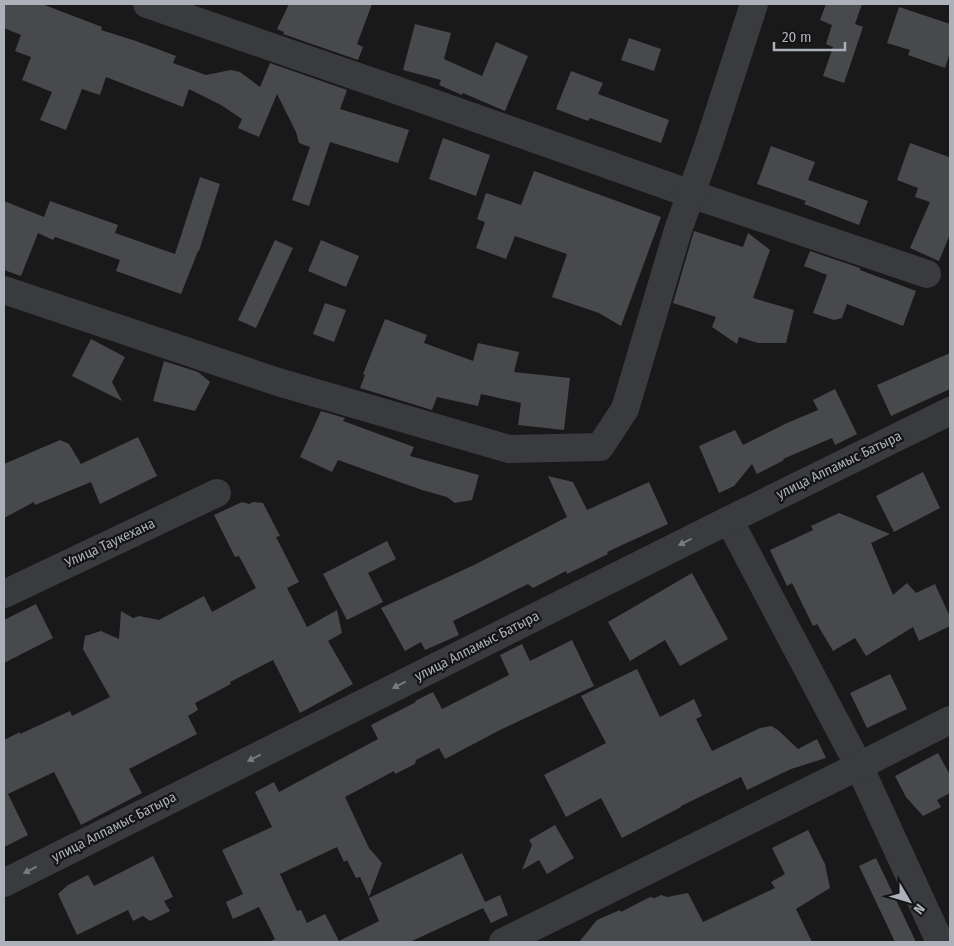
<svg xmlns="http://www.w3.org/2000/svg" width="954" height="946" viewBox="0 0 954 946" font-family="'Fira Sans Condensed',sans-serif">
<rect width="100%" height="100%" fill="#19191a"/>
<g fill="#48494d">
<polygon points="4,4 42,4 102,27 101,30 136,41 176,56 173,63 206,75 231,70 240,72 260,87 270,63 347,90 340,109 409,130 398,163 330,142 309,206 292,200 310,147 299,143 296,132 277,94 259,137 238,128 242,119 221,105 189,89 183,107 106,77 100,95 82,89 66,130 40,120 52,92 22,80 31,57 15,51 21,35 4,28"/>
<polygon points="289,4 372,4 357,44 363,47 358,60 283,34 284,32 277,29"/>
<polygon points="826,4 862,4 855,24 863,27 844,83 823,76 833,47 826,44 832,25 820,20"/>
<polygon points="899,7 950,24 950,52 945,68 908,55 910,50 887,43"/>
<polygon points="415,24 451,33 444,59 482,76 496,42 528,56 505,111 463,93 462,95 439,85 441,80 403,70"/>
<polygon points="629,38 661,49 654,71 621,60"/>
<polygon points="571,71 603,83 598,94 669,120 661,143 590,118 588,121 556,109"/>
<polygon points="443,138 490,155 476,196 429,179"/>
<polygon points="910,143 949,157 950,155 950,234 939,261 910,248 930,202 915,197 918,188 897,180"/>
<polygon points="771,146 815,162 808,180 868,201 859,225 804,204 806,201 757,184"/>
<polygon points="534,171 661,217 621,326 599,313 552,297 567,254 515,236 506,259 476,248 485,222 477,219 486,193 521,205"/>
<polygon points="200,177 220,184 199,251 198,251 181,294 116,271 120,260 55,237 53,240 38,233 21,276 4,270 4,201 44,217 50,201 118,225 115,233 175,254"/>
<polygon points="694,231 743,247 748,233 770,250 753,298 794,310 786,343 758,343 739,337 737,344 712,327 716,317 673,303"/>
<polygon points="275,240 293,248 256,328 238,320"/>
<polygon points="321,240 359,256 346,287 308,271"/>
<polygon points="810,251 860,268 860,270 916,291 903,326 847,304 842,318 834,320 813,313 827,275 804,266"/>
<polygon points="325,303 346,310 334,342 313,334"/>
<polygon points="385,319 427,335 424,343 473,361 478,343 519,352 514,372 570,378 564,430 518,425 521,403 481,394 478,406 437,397 432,410 360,388 365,375 363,374"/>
<polygon points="91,339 125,357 112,382 122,401 72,376"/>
<polygon points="950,353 950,389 891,416 877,385"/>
<polygon points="164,361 198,372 210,382 195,411 153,401"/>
<polygon points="835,389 857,434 835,445 832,438 783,459 784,460 757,474 752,464 734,486 719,493 699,446 735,430 743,445 787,423 818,410 813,400"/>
<polygon points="321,411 345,418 343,421 414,447 410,456 479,475 472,500 455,503 447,497 422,490 338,460 332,472 300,457"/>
<polygon points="138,437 157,476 100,504 91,482 35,505 34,502 4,518 4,464 60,440 69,444 81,464"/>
<polygon points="923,472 940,508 894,532 876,496"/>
<polygon points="548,476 573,482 587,510 649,482 668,524 607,552 608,554 567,574 566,571 533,588 528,584 453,621 459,635 425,650 421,642 405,651 381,608 474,565 567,517"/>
<polygon points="242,502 249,504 253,502 263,503 280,536 276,537 299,582 287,588 307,627 337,610 342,633 328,641 353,684 300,713 273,660 230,682 231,684 195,703 198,710 188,716 197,734 129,769 142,793 81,825 54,772 8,794 28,835 4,847 4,740 20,732 20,734 70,711 72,716 110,697 83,649 85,636 101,631 119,639 121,611 133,618 139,616 159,620 204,596 212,612 256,588 239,556 235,557 214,515"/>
<polygon points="839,513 890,534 871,543 893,595 907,583 916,593 935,584 950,617 950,626 919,641 913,627 866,656 855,638 833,651 817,624 813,626 792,583 787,586 770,550 813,530 811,526"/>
<polygon points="387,541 396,559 368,573 383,602 347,620 323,574"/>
<polygon points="692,573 728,639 680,666 665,640 630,661 608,622"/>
<polygon points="36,604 53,638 4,663 4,620"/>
<polygon points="572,640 594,686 500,730 445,759 439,748 416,760 415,764 395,774 394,771 345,797 369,848 382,863 369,897 360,877 356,878 347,860 344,862 337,847 280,874 297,911 301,910 307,923 325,914 339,941 379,921 369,898 462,853 485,902 500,895 508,915 491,923 483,908 410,942 269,942 275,939 259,907 233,919 226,902 243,894 222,850 272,827 255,792 274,782 279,792 378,739 371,725 416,702 415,701 433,692 442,709 509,675 500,655 522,644 530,661"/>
<polygon points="637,669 660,717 694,699 702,716 696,719 712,751 760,728 771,726 778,730 798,749 817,739 826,758 791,769 747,790 741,777 681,806 681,807 622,838 601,798 566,817 544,775 606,743 581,696"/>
<polygon points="890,674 907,709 867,728 850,693"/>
<polygon points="938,753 950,775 950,793 937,800 941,807 923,816 906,797 895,776"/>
<polygon points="555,825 574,858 547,874 539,860 522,870 532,845 529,840"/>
<polygon points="808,830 825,864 830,888 796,909 812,942 579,942 597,920 620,910 621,912 650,897 655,898 661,895 667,897 688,893 703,922 775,888 771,882 785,874 772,848"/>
<polygon points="153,856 173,897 164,901 170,911 150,921 143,916 133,921 128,910 77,935 58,894 68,885 88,875 94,886"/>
<polygon points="876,858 916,942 895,942 859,866"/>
</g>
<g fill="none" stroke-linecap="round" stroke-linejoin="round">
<g stroke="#3a3b3f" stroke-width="28">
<polyline points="147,4 399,91 691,194 927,274"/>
<polyline points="4,290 278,382 509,449 600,447 625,409 678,230 708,146 754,4"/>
<polyline points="729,520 859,766 940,942"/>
<polyline points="4,594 217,493"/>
<polyline points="4,883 729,520 950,411"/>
<polyline points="503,942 859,766 950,720"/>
</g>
</g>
<defs><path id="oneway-solid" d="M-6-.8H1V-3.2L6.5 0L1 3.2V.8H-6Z" transform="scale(1.25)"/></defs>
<g fill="#797b82">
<use href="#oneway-solid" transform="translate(685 542) rotate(153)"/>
<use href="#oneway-solid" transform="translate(399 685) rotate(153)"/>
<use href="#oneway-solid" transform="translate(254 758) rotate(153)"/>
<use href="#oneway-solid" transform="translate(30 870) rotate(153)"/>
</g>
<g text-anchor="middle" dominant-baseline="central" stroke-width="4.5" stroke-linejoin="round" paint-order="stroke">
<g font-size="14" fill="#acb0b9" stroke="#141415">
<text transform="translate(839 465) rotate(-26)">улица Алпамыс Батыра</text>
<text transform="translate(110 543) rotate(-25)">Улица Таукехана</text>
<text transform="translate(477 646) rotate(-27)">улица Алпамыс Батыра</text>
<text transform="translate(114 827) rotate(-27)">улица Алпамыс Батыра</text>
</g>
</g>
<rect width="954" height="946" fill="none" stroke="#acb0b9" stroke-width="10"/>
<g transform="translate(909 901) rotate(128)" stroke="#141415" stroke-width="4" paint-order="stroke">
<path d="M0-4L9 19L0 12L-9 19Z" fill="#acb0b9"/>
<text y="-8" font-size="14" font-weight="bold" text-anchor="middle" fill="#acb0b9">N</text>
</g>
<path d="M774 42v8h71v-8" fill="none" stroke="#acb0b9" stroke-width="2.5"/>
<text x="782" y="42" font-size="15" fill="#acb0b9" stroke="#141415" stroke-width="4" paint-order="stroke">20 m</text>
</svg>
